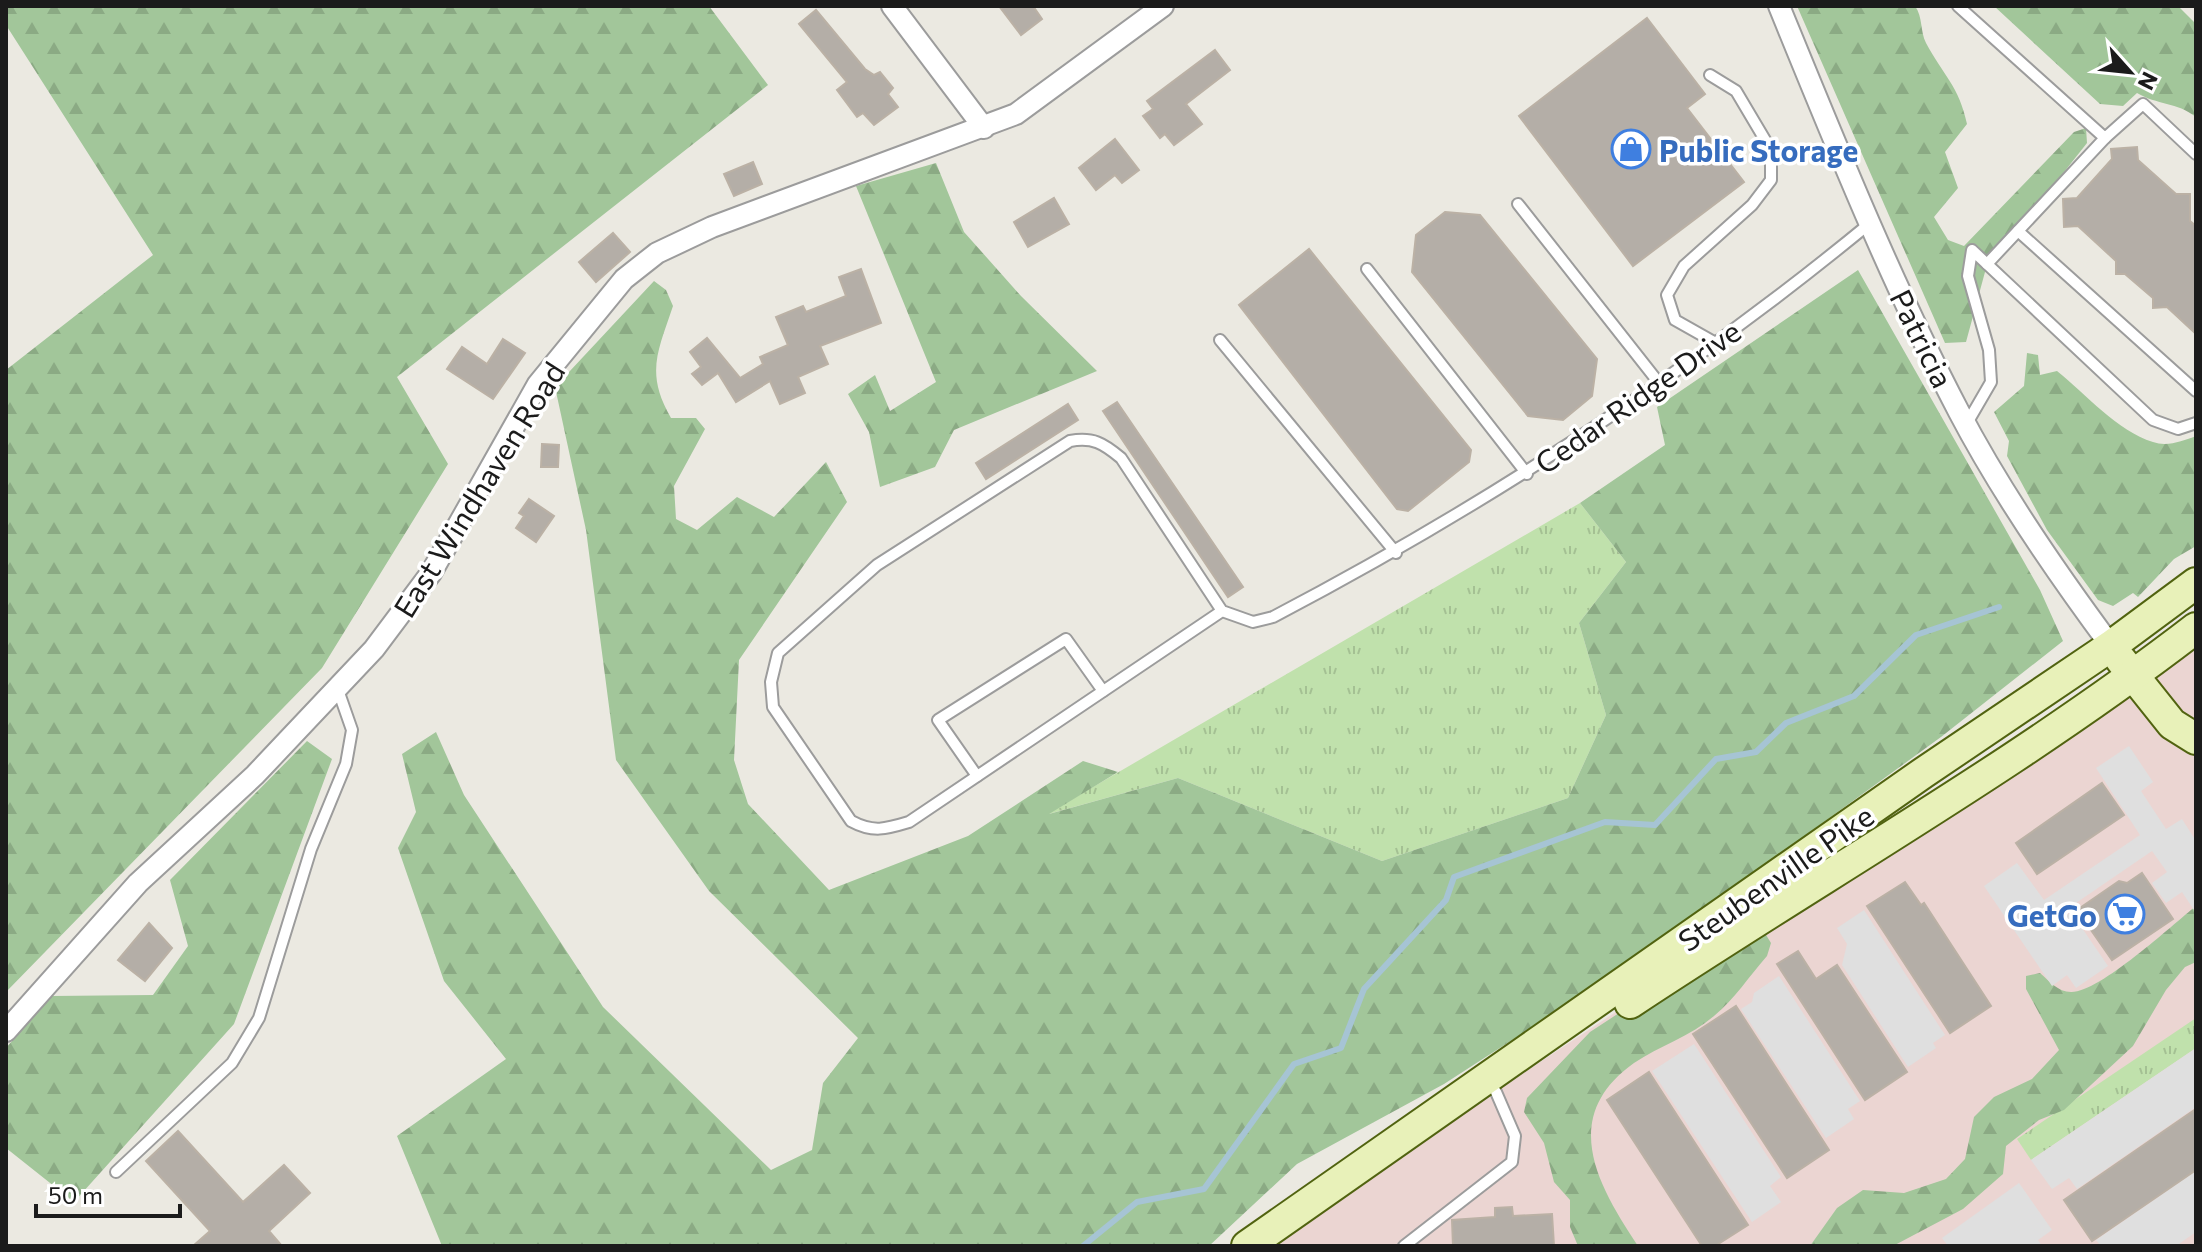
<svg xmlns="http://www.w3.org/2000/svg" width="2202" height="1252" viewBox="0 0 2202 1252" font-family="Commissioner,sans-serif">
<defs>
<pattern id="grass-tufts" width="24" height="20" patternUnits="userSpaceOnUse" patternTransform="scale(2)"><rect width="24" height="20" fill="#c0e1ac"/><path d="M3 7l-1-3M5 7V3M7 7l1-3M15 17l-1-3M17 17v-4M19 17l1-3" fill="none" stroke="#a4c093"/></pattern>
<pattern id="forest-firs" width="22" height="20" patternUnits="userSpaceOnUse" patternTransform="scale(2)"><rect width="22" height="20" fill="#a2c69a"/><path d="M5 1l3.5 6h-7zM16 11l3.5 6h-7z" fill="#8baa84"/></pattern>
</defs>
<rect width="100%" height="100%" fill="#ebe9e1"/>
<polygon fill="#ebd5d2" points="2196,628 2196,1246 1247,1246 1436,1131"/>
<g fill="url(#grass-tufts)">
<polygon points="1580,503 1626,562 1579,623 1606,715 1568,798 1382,861 1178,778 1045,815"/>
<polygon points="2196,1018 2196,1048 2031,1160 2017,1139"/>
</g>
<g fill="url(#forest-firs)">
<polygon points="6,6 709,6 768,85 397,377 448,464 322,668 6,992 6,370 153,255 6,25"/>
<path d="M1797 6H1915C1923 17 1920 31 1926 43 1943 75 1959 86 1967 124L1945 152 1958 188 1934 217 1948 240 1964 246 2074 132 2086 128 2087 143 1985 272 1966 342 1945 343Z"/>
<path d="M1994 6H2178L2196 24V117C2177 102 2157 105 2137 93L2123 106 2100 104Z"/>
<polygon points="936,163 964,232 1021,296 1097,371 954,430 935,467 880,487 869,432 848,394 875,375 890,411 936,382 856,186"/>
<path d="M1858 270 2040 590 2063 641 1941 737 1613 975 1444 1084 1297 1164 1209 1246H442L397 1136 506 1059 444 981 398 848 416 812 402 754 436 732 464 795 603 1007 771 1170 812 1150 823 1083 858 1038 709 891 616 760 586 530 555 387 654 281 666 290 673 306C658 351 645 373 671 418H696L705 429 674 486 676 519 697 530 737 497 774 517 826 462 847 502 739 660 734 760 748 804 829 890 968 836 1083 761 1118 772 1049 814 1178 778 1382 861 1568 798 1606 715 1579 623 1626 562 1580 503 1665 445 1657 407Z"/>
<path d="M2027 353 2038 355 2040 375 2057 371C2086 394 2117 431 2153 442 2167 447 2183 441 2196 436V546L2174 559 2138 597 2133 593 2113 606 2098 600 2047 530 2007 456 2009 441 1994 412 2024 386Z"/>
<polygon points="307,741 332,759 234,1024 74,1202 6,1148 6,1048 51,996 153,995 188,946 170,880"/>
<path d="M2196 906V962L2185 967 2166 990 2133 1046 2064 1110 2039 1120 2006 1146 2003 1174 1963 1209 1893 1246H1810L1837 1208 1863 1190 1904 1193 1946 1179 1965 1159 1974 1117 1994 1097 2032 1079 2059 1050 2026 989V976L2040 973C2049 981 2058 992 2071 992 2099 993 2172 925 2196 906Z"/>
<path d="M1758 922 1771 943 1767 956C1750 975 1734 1000 1714 1016 1691 1036 1659 1046 1634 1063 1558 1117 1598 1186 1638 1246H1578L1570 1227V1200L1554 1182 1544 1143 1524 1112 1527 1098 1590 1032Z"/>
</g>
<g fill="#dfdfdf">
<polygon points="2129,746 2153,782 2141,791 2166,829 2182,819 2196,841 2196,913 2182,892 2166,903 2152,883 2167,872 2152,851 2054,918 2057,922 2071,912 2108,966 2076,988 2067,975 2052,986 1984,886 2017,863 2044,900 2140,835 2096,768"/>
<polygon points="1864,910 1945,1035 1933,1043 1936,1048 1908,1067 1842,965 1847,944 1837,928"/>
<polygon points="1779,976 1860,1101 1848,1109 1854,1119 1826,1138 1741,1009 1752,1002 1754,993"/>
<polygon points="1694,1044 1781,1177 1770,1186 1781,1202 1752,1222 1652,1071"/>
<polygon points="2196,1048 2196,1107 2077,1189 2069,1178 2052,1189 2031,1160"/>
<polygon points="2196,1171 2196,1232 2176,1246 2101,1246 2096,1240"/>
<polygon points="2019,1183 2052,1230 2038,1240 2042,1246 1948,1246 1942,1238"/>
</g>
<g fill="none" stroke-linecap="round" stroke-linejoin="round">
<polyline stroke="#a6c4d4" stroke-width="6" points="1083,1246 1137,1202 1204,1189 1294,1064 1341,1048 1364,989 1446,900 1454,877 1605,822 1655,825 1716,759 1756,752 1786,723 1854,696 1916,635 1999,607"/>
</g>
<g fill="#b4aea7" stroke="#bbb1a5" stroke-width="2">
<polygon points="999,6 1033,6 1042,19 1021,35"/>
<polygon points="816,10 865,69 874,75 880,72 893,88 888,94 898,107 874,125 863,113 857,117 837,90 847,82 799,24"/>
<polygon points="1647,18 1705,94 1687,108 1744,182 1633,266 1519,116"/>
<polygon points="1215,50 1230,70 1186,104 1202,124 1174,145 1165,134 1160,138 1143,116 1153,109 1147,101"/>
<polygon points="1115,139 1139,170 1122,183 1115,175 1096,190 1079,168"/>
<polygon points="2137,147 2138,160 2176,194 2190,194 2190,221 2196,226 2196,334 2167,307 2153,308 2153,298 2125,274 2116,274 2116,261 2078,226 2064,227 2063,199 2077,198 2112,159 2111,149"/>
<polygon points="753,162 762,184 734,196 724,174"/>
<polygon points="1054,198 1069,224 1028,247 1014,222"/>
<polygon points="1445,212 1480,215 1597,359 1592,396 1563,420 1528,416 1412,272 1416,235"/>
<polygon points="613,233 630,252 596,282 579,262"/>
<polygon points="1309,249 1471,450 1469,462 1408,511 1397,509 1239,305"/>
<polygon points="861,269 881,323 820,346 828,364 798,377 805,393 780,404 770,381 736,402 718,373 702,385 692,374 701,367 690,352 707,338 740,378 763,364 760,357 788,345 776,317 803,306 806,312 846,296 839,277"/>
<polygon points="503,339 525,353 493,399 447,369 462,347 487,364"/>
<polygon points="1117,402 1243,587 1228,597 1103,411"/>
<polygon points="1068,404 1078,420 986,479 976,463"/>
<polygon points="542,444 559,445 558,467 541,467"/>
<polygon points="529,499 554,516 536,542 516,528 524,516 519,513"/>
<polygon points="2102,783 2124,815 2037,874 2016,843"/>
<polygon points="2142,873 2173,919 2112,960 2077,910 2119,881 2127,883"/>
<polygon points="1905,882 1921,905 1924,903 1991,1006 1950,1033 1867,906"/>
<polygon points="149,923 172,948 145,981 118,960"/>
<polygon points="1798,951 1816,979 1837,965 1907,1072 1865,1100 1777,964"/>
<polygon points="1736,1006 1829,1150 1787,1178 1693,1034"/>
<polygon points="1649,1072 1748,1225 1715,1246 1702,1246 1607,1100"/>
<polygon points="2196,1109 2196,1170 2092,1241 2064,1200"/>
<polygon points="178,1131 243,1202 284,1165 310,1193 269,1231 282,1246 193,1246 210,1231 146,1161"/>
<polygon points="1512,1207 1513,1216 1552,1214 1554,1246 1453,1246 1452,1220 1495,1217 1495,1208"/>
</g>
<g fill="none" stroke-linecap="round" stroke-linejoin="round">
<g stroke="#9c9c9c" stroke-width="14">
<g id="lane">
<polyline points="1958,6 2105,138 2143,104 2196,154"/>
<polyline points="1710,75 1736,91 1771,150 1771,180 1752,205 1684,266 1667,295 1675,320 1714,342"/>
<polyline points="1518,204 1659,383"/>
<polyline points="2018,231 2196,391"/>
<polyline points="1987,264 2105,138"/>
<polyline points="1367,269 1527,474"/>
<polyline points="1220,340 1396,553"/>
<polyline points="1966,425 1991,382 1989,350 1968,276 1972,250 2153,420 2178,429 2196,423"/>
<path d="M1222 611 909 822C886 829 873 833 851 821L773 707 771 682 778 653 877 565 1070 441C1093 437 1103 443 1121 458L1222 611 1253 622 1273 617C1485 506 1684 376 1869 224"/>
<polyline points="977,776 938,720 1066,639 1103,691"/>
<polyline points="116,1172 232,1063 259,1018 311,849 346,764 352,730 338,690"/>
<polyline points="1404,1246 1512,1162 1515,1136 1496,1092"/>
</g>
</g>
<g stroke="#9c9c9c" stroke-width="24">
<g id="street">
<polyline points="892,6 984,128"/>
<path d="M1779 6C1835 143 1890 280 1959 412 2002 494 2056 572 2111 646"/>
<polyline points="6,1031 138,883 255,775 374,649 431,573 538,384 624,279 657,253 712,227 1016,114 1163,6"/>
</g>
</g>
<g stroke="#516310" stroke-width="34">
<g id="secondary">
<polyline points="2121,660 2172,724 2196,739"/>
<path d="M1630 1003C1818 878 2017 766 2196 628"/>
<polyline points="1247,1246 1923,773 2111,646 2196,583"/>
</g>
</g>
<use href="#lane" stroke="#fff" stroke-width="10"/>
<use href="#street" stroke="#fff" stroke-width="20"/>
<use href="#secondary" stroke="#e8f1b9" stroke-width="30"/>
</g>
<defs>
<g id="shop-ring" transform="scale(2)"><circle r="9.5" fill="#fff" stroke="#3f7fe0" stroke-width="1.5"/><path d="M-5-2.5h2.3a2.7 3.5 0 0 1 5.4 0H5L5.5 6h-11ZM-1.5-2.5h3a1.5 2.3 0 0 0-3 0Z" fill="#3f7fe0"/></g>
<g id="supermarket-ring" transform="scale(2)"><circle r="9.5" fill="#fff" stroke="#3f7fe0" stroke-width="1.5"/><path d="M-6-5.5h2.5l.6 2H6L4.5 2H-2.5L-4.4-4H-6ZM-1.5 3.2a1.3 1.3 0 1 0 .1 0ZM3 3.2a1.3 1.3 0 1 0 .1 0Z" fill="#3f7fe0"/></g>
</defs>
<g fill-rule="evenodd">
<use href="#shop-ring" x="1631" y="149"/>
<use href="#supermarket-ring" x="2125" y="914"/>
</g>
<g text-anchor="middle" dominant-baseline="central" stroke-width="7" stroke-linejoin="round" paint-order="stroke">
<g font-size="30" font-weight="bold" fill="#366cbe" stroke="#fff" text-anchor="start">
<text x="1659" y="149">Public Storage</text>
<text x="2097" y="914" text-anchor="end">GetGo</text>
</g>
<g font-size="30" fill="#1b1b1b" stroke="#fff">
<text transform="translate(1923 338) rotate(64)">Patricia</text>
<text transform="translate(1637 396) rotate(-35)">Cedar Ridge Drive</text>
<text transform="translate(478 489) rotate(-58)">East Windhaven Road</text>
<text transform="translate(1775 877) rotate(-35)">Steubenville Pike</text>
</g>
</g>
<rect width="2202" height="1252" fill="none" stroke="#1b1b1b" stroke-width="16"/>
<g transform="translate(2130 72) rotate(117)" stroke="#ffffff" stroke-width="6" paint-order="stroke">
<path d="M0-6L14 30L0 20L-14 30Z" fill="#1b1b1b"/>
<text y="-12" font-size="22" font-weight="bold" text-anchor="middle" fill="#1b1b1b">N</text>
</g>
<path d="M36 1204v12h144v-12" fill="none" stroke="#1b1b1b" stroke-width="4"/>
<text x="48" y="1204" font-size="24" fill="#1b1b1b" stroke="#ffffff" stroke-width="6" paint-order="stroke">50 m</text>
</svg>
